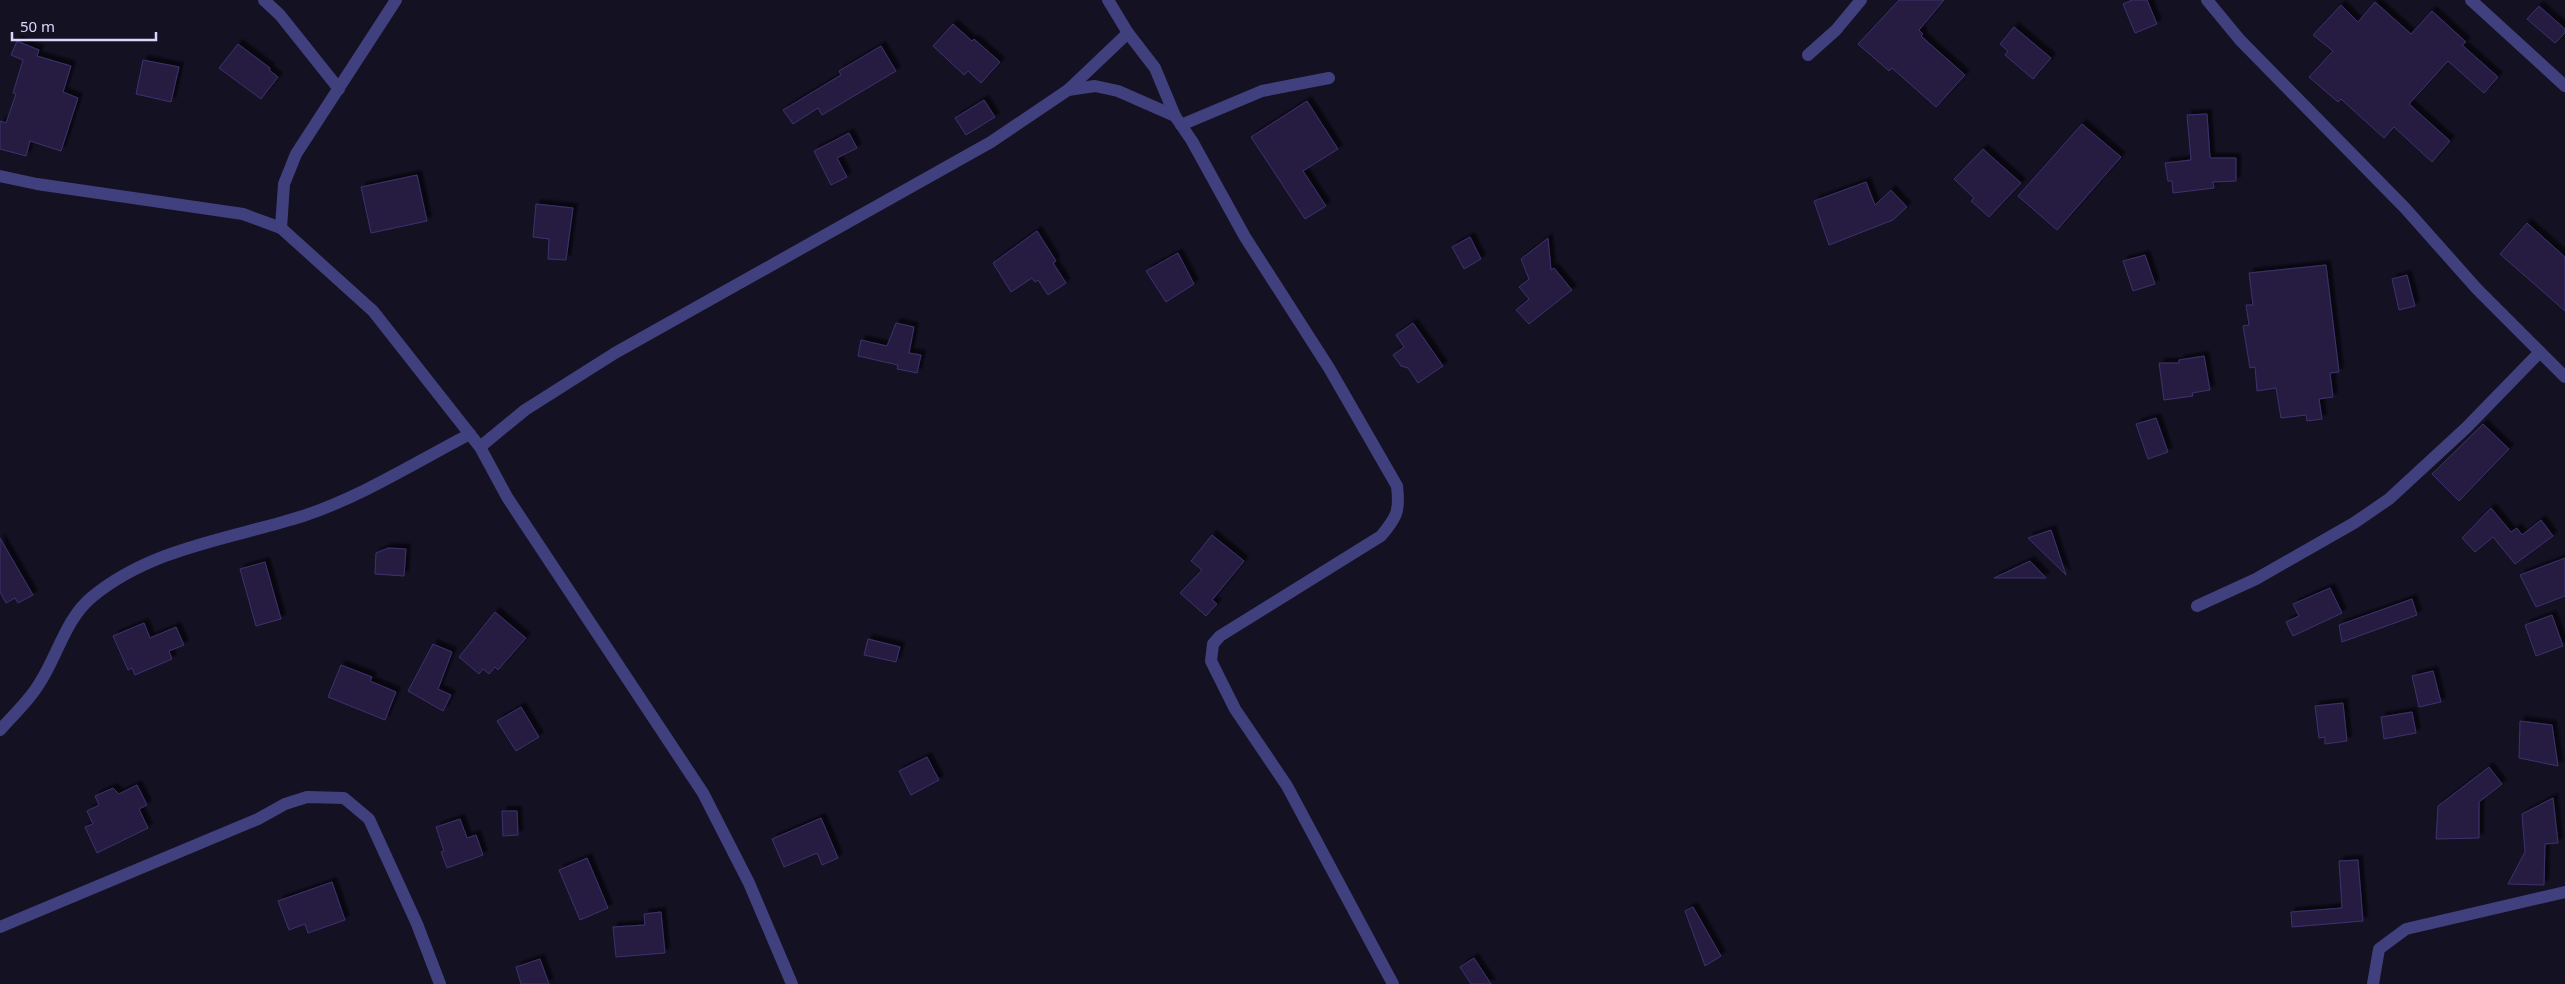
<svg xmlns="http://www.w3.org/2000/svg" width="2565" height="984" viewBox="0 0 2565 984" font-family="'Noto Sans',sans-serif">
<defs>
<filter id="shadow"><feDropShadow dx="4.5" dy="-4.5" stdDeviation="1" flood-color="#0009"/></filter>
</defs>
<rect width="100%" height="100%" fill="#141123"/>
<g fill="#251e43" stroke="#3d326d" filter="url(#shadow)">
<polygon points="1899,0 1944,0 1919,30 1923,34 1921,36 1965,75 1936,107 1892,68 1889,71 1858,44"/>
<polygon points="2132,0 2147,0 2157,24 2135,33 2123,4"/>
<polygon points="2375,2 2411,34 2432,11 2466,42 2462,45 2498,77 2484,93 2448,61 2409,104 2450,141 2432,162 2394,127 2384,138 2341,99 2338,102 2309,77 2333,51 2313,35 2341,5 2358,22"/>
<polygon points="2539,6 2565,29 2565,33 2555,43 2527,19"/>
<polygon points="953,24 972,41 974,39 1000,62 981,83 968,71 964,75 933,46"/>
<polygon points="2014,27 2051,58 2033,79 2005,55 2008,51 2000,44"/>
<polygon points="17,41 39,50 37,56 71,66 63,92 78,98 61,151 30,141 26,156 0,149 0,121 6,123 16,94 13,93 23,60 11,55"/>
<polygon points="238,44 270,68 269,70 278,77 261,99 219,68"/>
<polygon points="881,46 896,71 822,115 818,108 793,124 783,110 841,75 839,71"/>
<polygon points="143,60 179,67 171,102 136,94"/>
<polygon points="984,100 995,117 966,135 955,118"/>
<polygon points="1307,101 1338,149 1303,171 1326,206 1305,219 1251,137"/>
<polygon points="2207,114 2210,158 2236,158 2236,181 2213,182 2214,188 2173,193 2172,181 2168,181 2165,163 2191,160 2187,115"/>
<polygon points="2082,124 2121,157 2057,230 2018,196"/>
<polygon points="849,133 857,148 837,158 847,177 831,185 814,151"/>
<polygon points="1983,149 2021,183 1989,217 1971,201 1974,198 1954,179"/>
<polygon points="417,175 427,221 371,233 361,187"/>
<polygon points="1866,182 1875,205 1891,190 1907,207 1893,220 1829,245 1814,201"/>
<polygon points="536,204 573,208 566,260 548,259 549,239 533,237"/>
<polygon points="2527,223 2565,257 2565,311 2500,254"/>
<polygon points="1037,231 1056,261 1053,263 1066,283 1048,295 1038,280 1035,282 1032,278 1011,292 993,263"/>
<polygon points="1470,237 1481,259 1464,269 1452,247"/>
<polygon points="1548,238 1551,270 1554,268 1572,290 1529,324 1516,310 1529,299 1519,287 1529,279 1521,259"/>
<polygon points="1178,253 1194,284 1166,302 1146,271"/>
<polygon points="2145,255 2155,284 2133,291 2123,261"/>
<polygon points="2326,265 2339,372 2330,373 2333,397 2319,399 2322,419 2307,421 2306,415 2281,418 2276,388 2257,391 2255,367 2250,368 2243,326 2249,325 2246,305 2253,305 2249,273"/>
<polygon points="2407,275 2415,306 2399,310 2392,279"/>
<polygon points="896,323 914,327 909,353 921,355 917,373 897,369 898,365 858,356 861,340 887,346"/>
<polygon points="1413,323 1443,366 1418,383 1408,368 1401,366 1393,355 1404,347 1396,335"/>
<polygon points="2204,356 2210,390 2192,393 2193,396 2164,400 2159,363 2179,363 2179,360"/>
<polygon points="2156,418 2168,452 2148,459 2136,424"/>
<polygon points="2483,424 2509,449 2459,501 2432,474"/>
<polygon points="2491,508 2511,532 2517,528 2522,535 2541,520 2553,536 2515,564 2493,537 2475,552 2462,538"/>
<polygon points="2051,530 2066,575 2028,538"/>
<polygon points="1212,535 1244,561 1212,600 1217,604 1206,616 1180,593 1202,570 1191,561"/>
<polygon points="0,538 33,595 18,603 15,598 6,603 0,592"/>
<polygon points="388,548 406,549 404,576 375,574 376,553"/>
<polygon points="2565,558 2565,596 2536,607 2520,575"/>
<polygon points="2030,561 2046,578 1994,578"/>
<polygon points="265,562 281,619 256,626 240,569"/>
<polygon points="2330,588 2342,613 2293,636 2286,622 2299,616 2293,604"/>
<polygon points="2412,599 2417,615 2342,642 2339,625"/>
<polygon points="495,612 526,638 498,670 495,667 489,674 483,669 479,674 459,657"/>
<polygon points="2552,615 2563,646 2536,656 2525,625"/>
<polygon points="144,623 150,638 176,627 184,645 169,651 172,659 135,675 132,668 128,670 113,636"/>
<polygon points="868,639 900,647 896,662 864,655"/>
<polygon points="433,644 452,652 438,689 451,695 443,711 408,691"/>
<polygon points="341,665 372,677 370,681 396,692 385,720 328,697"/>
<polygon points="2433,671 2441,702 2419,707 2412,676"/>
<polygon points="2343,703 2347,741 2325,744 2325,737 2319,738 2315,706"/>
<polygon points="521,707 539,737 516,751 497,721"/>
<polygon points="2412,712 2416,733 2384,739 2381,717"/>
<polygon points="2520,721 2552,725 2558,766 2519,758"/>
<polygon points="927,757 939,780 911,795 899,771"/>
<polygon points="2489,767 2502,784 2479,802 2479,838 2436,839 2438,806"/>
<polygon points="137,785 147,805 139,809 148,828 97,853 85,827 93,824 87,811 99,805 95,796 113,788 119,794"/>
<polygon points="2553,798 2558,843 2545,844 2544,885 2508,884 2525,852 2522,814"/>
<polygon points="502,811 517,811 518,835 503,836"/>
<polygon points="821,818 838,858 822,865 817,853 784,867 772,839"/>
<polygon points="460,819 467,838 476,835 483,855 447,868 441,852 444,851 436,827"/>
<polygon points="587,858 608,908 580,920 559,870"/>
<polygon points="2358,860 2363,921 2292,927 2291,912 2342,908 2339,861"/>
<polygon points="332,882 345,920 308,933 305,924 289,930 278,901"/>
<polygon points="1693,907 1721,956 1705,966 1685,911"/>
<polygon points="661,912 665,953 616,957 613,927 645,925 644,914"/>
<polygon points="1474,958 1491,984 1471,984 1460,967"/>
<polygon points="540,959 549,984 521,984 516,967"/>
</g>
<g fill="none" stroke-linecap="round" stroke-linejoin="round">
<g stroke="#41407e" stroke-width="12">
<polyline points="264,0 280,15 339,89"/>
<path d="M1108 0 1128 33 1155 68 1175 116 1192 141 1245 237 1329 368 1397 486C1400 511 1397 517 1381 536L1220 636 1213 644 1211 661 1235 709 1287 786 1393 984"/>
<polyline points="2207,0 2240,40 2405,208 2477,289 2565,377"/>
<polyline points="2471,0 2565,86"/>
<polyline points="1808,55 1836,30 1861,0"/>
<polyline points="1068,90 1095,86 1118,91 1175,116"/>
<polyline points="1181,125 1262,91 1329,78"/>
<polyline points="0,176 37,184 243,214 281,228 373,311 480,447 507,497 703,793 749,883 792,984"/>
<polyline points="281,228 284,184 296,154 396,0"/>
<polyline points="480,447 525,410 615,353 991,142 1068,90 1128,33"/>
<polyline points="2197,606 2256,579 2354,523 2389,499 2466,428 2540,352"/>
<path d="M0 730C13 715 29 701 39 684 57 657 66 618 92 597 153 547 231 539 303 516 361 497 416 462 470 434"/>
<polyline points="0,927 258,819 285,804 307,797 344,798 369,819 417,924 440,984"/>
<polyline points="2373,984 2379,949 2406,929 2565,892"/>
</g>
</g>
<path d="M12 32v8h144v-8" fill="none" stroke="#dad6fb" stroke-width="2.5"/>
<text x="20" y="32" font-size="15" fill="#dad6fb" stroke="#141123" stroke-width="4" paint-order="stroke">50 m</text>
</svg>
